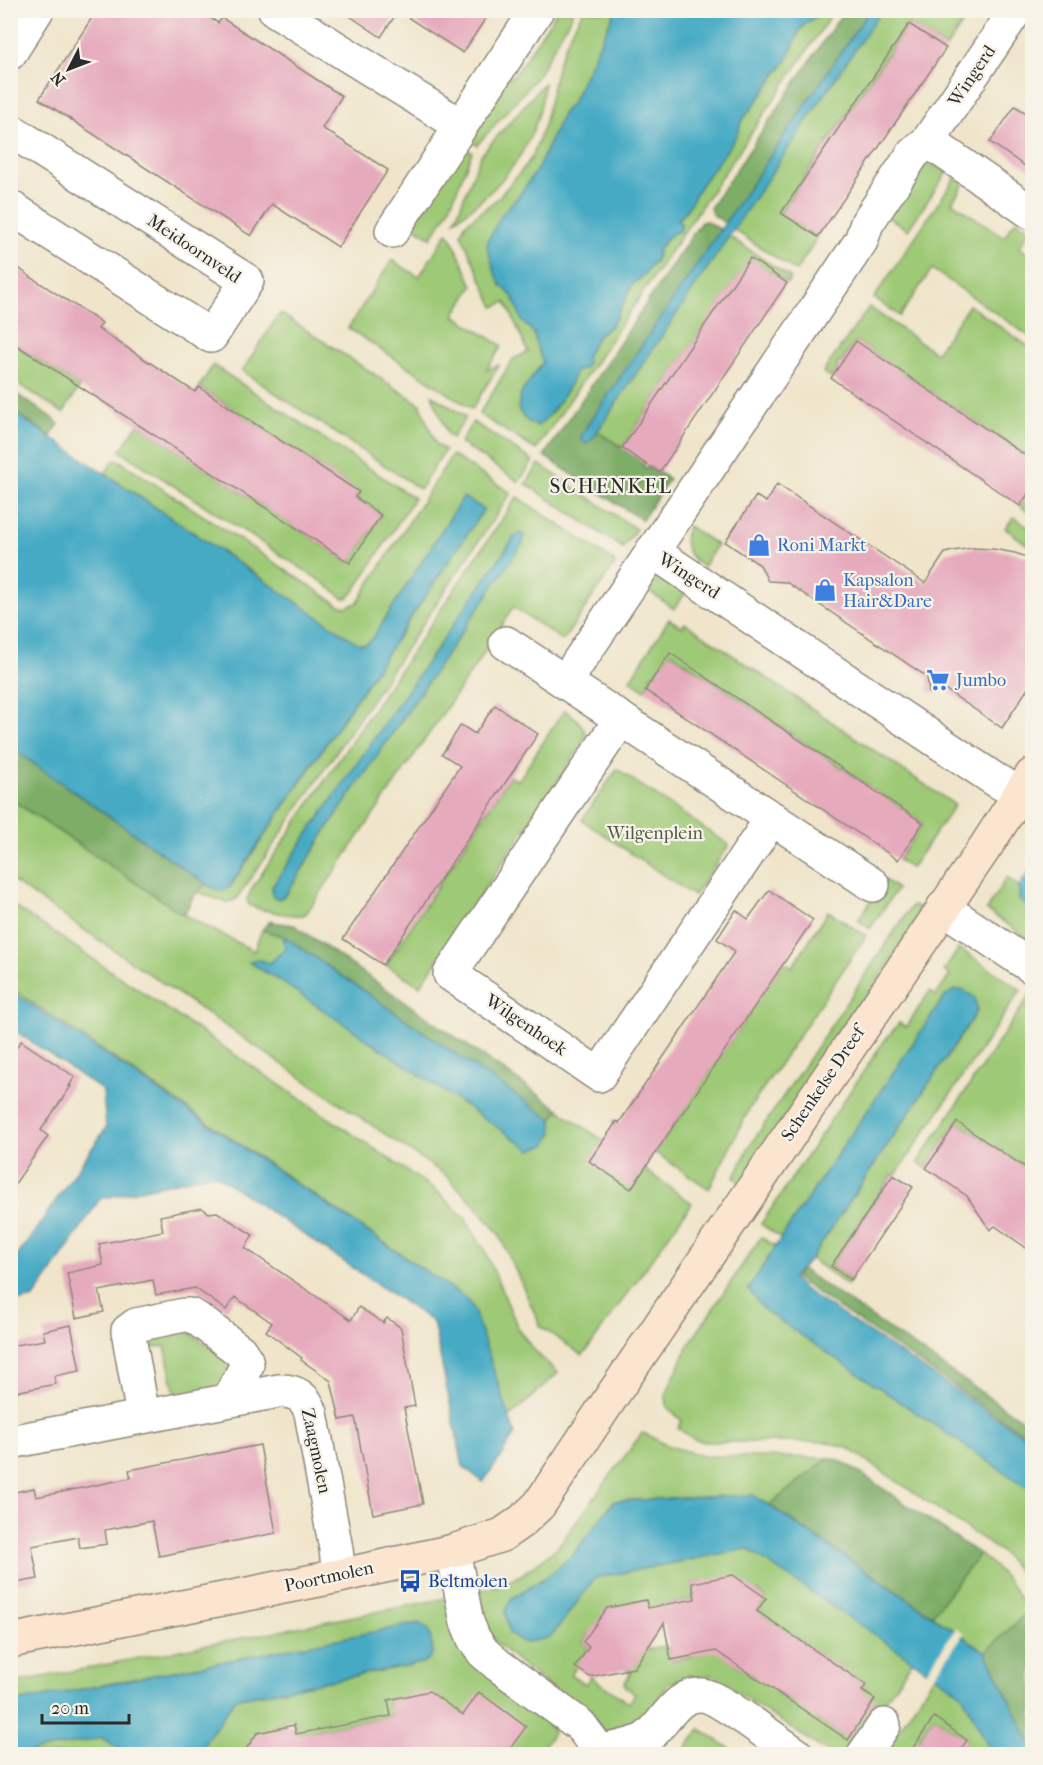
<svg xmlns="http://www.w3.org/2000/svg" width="1043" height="1765" viewBox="0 0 1043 1765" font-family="'IM FELL French Canon',serif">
<rect width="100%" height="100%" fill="#f7f3e8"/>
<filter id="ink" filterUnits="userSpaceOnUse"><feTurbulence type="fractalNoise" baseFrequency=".0167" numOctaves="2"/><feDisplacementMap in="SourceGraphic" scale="12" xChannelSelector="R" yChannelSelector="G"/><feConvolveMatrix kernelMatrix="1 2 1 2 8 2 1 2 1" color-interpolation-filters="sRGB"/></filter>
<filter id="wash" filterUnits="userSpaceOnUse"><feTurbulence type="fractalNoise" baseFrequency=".008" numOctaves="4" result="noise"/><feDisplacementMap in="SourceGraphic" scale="24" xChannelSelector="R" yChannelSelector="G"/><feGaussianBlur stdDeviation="1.35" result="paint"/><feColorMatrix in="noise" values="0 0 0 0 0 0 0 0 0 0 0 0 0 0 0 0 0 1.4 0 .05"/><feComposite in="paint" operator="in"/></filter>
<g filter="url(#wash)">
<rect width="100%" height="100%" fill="#f0e5cb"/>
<g fill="#9ec976" stroke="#647a50" stroke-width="1.5" fill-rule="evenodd">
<polygon points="557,11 574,11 537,77 477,145 464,137 503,78 514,76"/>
<path d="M583 11H615L581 84 572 103 563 113 538 168 521 193 502 214 489 254 496 271 513 297 528 327 534 333 536 344 543 362 521 393 519 410 532 424 549 416 556 407 576 371 585 368 586 356 599 334 610 327 616 318 633 284 640 279 656 261 658 255V250C665 243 670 232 680 231L681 223 677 220C690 207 692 198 701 185 713 168 727 153 737 134 739 130 740 125 742 121L787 60 799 32 805 24 820 14 822 11H834L536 450 479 414 513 359 528 352 506 302 494 307 461 234 465 224 497 199 524 168 532 157 544 125 558 63 570 34Z"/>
<polygon points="881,11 971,11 946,48 908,24 781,212 803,228 802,231 805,233 807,230 818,237 796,271 733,229"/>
<path d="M544 83C540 142 503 188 455 220L481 155Z"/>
<polygon points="460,144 472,152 448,212 431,238 413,226"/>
<polygon points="925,165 939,167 947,172 908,230 882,213"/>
<polygon points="955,178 964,184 952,202 1004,237 1016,220 1031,229 1019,247 1032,257 1032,338 932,269 900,316 874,298"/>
<polygon points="447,233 451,237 473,286 454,315 502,346 486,370 499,365 498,367 472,409 348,328 392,260 419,277"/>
<polygon points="729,236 791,278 787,283 750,259 622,448 597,431"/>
<polygon points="969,305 1032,349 1032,460 856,341 841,363 838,362 836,365 838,367 831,378 823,372 869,307 936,353"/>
<polygon points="280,313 420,404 436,444 445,450 420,489 242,371"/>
<polygon points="10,341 80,386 63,413 11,379"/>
<polygon points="213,365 414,498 355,590 348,598 343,598 321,581 120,451 138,424 350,563 381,515 355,497 358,492 199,387"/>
<polygon points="432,395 466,417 452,438 448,435"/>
<polygon points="473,422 533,461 519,482 460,443"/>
<path d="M452 455 511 493 237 899 227 903 198 892 206 884C215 890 222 895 231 886L484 509 372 639 366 644H359L105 473 114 460 120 461 339 605 346 607 357 603 361 597Z"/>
<polygon points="539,464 636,529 623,548 526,484"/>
<polygon points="1032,488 1032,514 1020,506"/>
<path d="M517 497 614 561 613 563 615 564 564 639 562 640 513 607 488 647 306 914C296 918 260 910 249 905L247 899 254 885ZM520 533 524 536 462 632 329 826 286 895 272 887 303 841 515 536Z"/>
<polygon points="1014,517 1032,530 1032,548 1005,528"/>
<path d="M688 526 717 545 703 567C687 556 681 544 688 526Z"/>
<polygon points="660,577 664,577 688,589 674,609 643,587 651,580"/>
<polygon points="669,619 682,627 685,623 955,805 911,868 898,860 923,823 671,653 655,675 652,674 650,677 653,679 645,690 630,680"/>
<path d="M564 710C575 717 581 722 586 734L582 744 420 986 386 965 510 776 518 781Z"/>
<polygon points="617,769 729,845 694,896 582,820"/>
<path d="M10 799 184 915 254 951 262 930 271 920C414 1010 554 1105 692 1203L587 1350 582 1355 541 1327 499 1234 474 1204 445 1175 11 880Z"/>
<polygon points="1007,877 1019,887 1020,900 1032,909 1032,941 986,910"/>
<polygon points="885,880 897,889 870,929 858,920"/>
<polygon points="10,903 437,1191 465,1218 486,1253 519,1330 534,1350 558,1373 509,1418 473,1308 467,1299 11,988"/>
<polygon points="914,906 924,911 741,1182 734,1178 749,1147 911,907"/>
<polygon points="828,911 866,936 750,1108 709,1189 613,1124 613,1121 657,1150 784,962 792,967"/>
<polygon points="959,948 1021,990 895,1176 892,1175 831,1266 851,1280 847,1285 811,1259 972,1019 977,1010 945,996 781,1238 761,1224 882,1044 899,1023 906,1027 930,991 936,996 950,975 944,971"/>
<polygon points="1030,995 1032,996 1032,1172 957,1122 926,1168 918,1162"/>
<polygon points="761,1237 776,1247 749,1289 764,1310 1032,1491 1032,1594 1024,1577 1001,1552 848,1448 826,1442 705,1442 694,1439 678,1428 682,1421 667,1407 666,1394 688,1346"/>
<polygon points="185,1330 235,1363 216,1392 176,1400 165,1346 144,1349 146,1338"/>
<path d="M642 1433C653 1436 659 1443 669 1446 680 1449 691 1452 702 1456L829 1458 769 1505 753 1495 614 1501 572 1556 549 1575 512 1598 551 1637 595 1578 747 1548 913 1660 849 1754H830L711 1675 669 1683 643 1723 608 1736 495 1642 485 1625 477 1592 505 1583 521 1575 557 1548ZM702 1581 703 1588 753 1599 758 1592 766 1598 757 1611 866 1686 862 1691 848 1739 818 1720 802 1695 795 1704 777 1693 761 1668 754 1677 737 1665 703 1638 692 1656 672 1660 669 1649 664 1646 635 1652 624 1668 631 1673 625 1682 626 1687 635 1694 629 1703 591 1677 585 1684 571 1675 589 1647 583 1642 589 1634 637 1602 646 1601 648 1608 695 1599 692 1583Z"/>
<path d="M979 1554C1001 1570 1016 1588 1027 1612L986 1652 932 1615Z"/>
<polygon points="447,1598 550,1719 553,1733 538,1754 492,1754 398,1698 388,1700 391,1716 296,1734 293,1718 283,1720 284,1727 262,1745 253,1739 242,1754 235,1751 233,1754 197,1754 235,1699 426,1662 433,1652 429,1631 419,1623 11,1703 11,1683"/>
<polygon points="935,1675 962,1694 992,1754 962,1754 958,1752 967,1740 934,1717 919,1738 932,1747 908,1754 882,1754"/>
<polygon points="700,1729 738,1754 682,1754"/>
<polygon points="102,1738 127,1754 20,1754"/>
</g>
<g fill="#7ead67" stroke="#546c49" stroke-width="1.5">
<polygon points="844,11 869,11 725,223 712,214 710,208"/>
<polygon points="706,221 721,230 585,429 593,438 597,431 645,463 643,466 646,468 648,466 669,479 642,520 544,456 701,222"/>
<polygon points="10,390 51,417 59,424 51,436 11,410"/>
<polygon points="10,744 20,754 206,884 193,897 184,915 11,799"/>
<polygon points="271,922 294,925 559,1109 552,1120 285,937 262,930"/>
<polygon points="801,1269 1032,1427 1032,1439 795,1278"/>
<polygon points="829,1458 839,1460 854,1469 979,1554 932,1615 769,1505"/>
<polygon points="1027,1612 1032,1624 1032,1746 986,1652"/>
</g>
<g fill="#46aac5" stroke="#386a78" stroke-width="1.5">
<path d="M615 11H822L820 14 805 24 799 32 787 60 742 121C740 125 739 130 737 134 727 153 712 168 701 185 693 197 689 211 677 220L682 225 680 231C670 232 660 245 657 253L658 255 644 275 633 284 616 318 610 327 599 334 586 357 587 362 585 368 576 371C571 386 551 416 538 426 529 424 522 417 518 408L521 393 543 362 536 344 534 333 522 321 513 297 501 285 495 273 487 247 488 240 502 214 521 193 538 168 563 113 572 103 581 84Z"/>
<polygon points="869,11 881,11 593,438 586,444 580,439 585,429"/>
<path d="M10 410 359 644H366L372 639 463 497 484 509 228 889C218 893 214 889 206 884L20 754 11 744Z"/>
<polygon points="520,532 524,536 523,543 329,826 286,895 279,899 272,896 272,887 303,841 515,536"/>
<polygon points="1032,867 1032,909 1019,900 1019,887"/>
<polygon points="285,937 552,1120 553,1133 546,1145 531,1150 280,981 249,962 256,959 270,963 286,948 283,941"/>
<polygon points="10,990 467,1299 473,1308 515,1434 503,1452 504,1453 483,1482 463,1466 433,1322 216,1175 211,1174 100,1199 34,1298 11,1303 11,1261 14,1261 106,1128 103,1091 11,1028"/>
<polygon points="954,990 963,990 975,998 977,1010 972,1019 811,1259 792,1278 802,1288 1032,1441 1032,1491 764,1310 748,1289 781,1238 945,996"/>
<polygon points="753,1495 986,1652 1032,1746 1032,1754 992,1754 962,1694 747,1549 595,1578 551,1637 524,1643 509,1633 505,1611 512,1598 549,1575 572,1556 614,1501"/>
<polygon points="419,1623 429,1630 433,1652 426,1662 235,1699 197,1754 127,1754 102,1738 20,1754 11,1754 11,1703"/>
</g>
<polygon fill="#f0e5cb" points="956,1628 964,1633 933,1678 926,1672"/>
<g id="blocks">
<g fill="#e6aabd">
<polygon points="97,10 198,10 218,23 222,18 342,96 322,128 388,170 338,247 272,204 251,236 39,99"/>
<polygon points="341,10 491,10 463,53 398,11 381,37"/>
<polygon points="909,24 946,48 818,237 781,213"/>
<polygon points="1015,106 1032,117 1032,171 990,142"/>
<polygon points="750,258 787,283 659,473 622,448"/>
<polygon points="10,261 29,276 102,323 98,329 195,392 199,387 359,492 355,497 381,515 350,563 10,341"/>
<polygon points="856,341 1032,460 1032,488 1020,506 831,378"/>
<polygon points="777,484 925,583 945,553 953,551 972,548 993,549 1015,553 1032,559 1032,682 1002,728 946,690 929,693 927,677 786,582 768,581 760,565 725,542 756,496 766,502"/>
<polygon points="670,653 923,823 898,860 645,690"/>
<polygon points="495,705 538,734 383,965 343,939 460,766 442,754 461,725 475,734"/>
<polygon points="769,890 813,920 631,1189 589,1161 617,1121 619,1123 735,951 717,939 736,910 748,919"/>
<polygon points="21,1041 75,1077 69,1086 71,1086 41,1130 48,1136 10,1191 10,1057"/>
<polygon points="957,1122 1032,1172 1032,1252 995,1226 990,1230 967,1196 926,1168"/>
<polygon points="893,1175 913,1187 851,1280 831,1266"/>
<polygon points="202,1208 209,1213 217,1212 253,1235 245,1248 351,1320 359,1307 383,1323 387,1318 401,1328 415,1406 404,1408 423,1504 373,1514 355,1417 340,1420 331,1381 301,1360 302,1358 266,1331 272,1323 235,1297 226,1310 195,1288 156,1295 153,1280 99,1291 104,1312 76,1318 67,1273 103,1265 99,1244 163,1231 160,1216"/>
<polygon points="71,1325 80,1371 54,1376 56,1384 10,1393 10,1346 45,1340 43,1331"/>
<polygon points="260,1445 276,1533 159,1556 152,1521 105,1530 107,1544 80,1548 78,1537 32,1546 38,1579 10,1584 10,1493 34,1488 36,1497 62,1492 131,1478 129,1470"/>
<polygon points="733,1575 766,1598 757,1611 866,1685 862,1691 875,1699 848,1740 716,1651 671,1660 664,1623 634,1668 590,1677 575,1667 589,1647 583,1642 607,1608 646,1600 648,1608 695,1599 692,1583"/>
<polygon points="429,1691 463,1715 479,1692 526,1727 505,1755 242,1755 257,1733 294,1725 296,1734 391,1716 388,1700"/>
<polygon points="934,1717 967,1740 957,1755 908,1755"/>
</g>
</g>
</g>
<g filter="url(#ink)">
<use href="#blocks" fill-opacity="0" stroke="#8e887b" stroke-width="1.5"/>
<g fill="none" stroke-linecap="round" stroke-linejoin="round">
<g stroke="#8e887b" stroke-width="36">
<g id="street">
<polyline points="275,10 460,125"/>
<polyline points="10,53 37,10"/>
<polyline points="10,130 247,281 211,336 10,207"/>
<polyline points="928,141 1032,213"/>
<polyline points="392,231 537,10"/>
<polyline points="652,551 997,781 1020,793"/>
<polyline points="506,643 873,885"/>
<polyline points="565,682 861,241 867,223 913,154 928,141 1016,10"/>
<polyline points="621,719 450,974 599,1075 772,818"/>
<polyline points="943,908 1032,967"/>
<polyline points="143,1416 128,1331 136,1325 184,1315 190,1315 196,1318 240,1351 246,1360 247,1365 233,1391 234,1399"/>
<path d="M10 1442 279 1391C295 1390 306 1397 311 1413L336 1549 339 1576"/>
<polyline points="453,1551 467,1622 474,1639 483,1652 498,1665 580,1725 592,1741 596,1754"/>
<path d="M595 1752C611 1749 631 1747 645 1739 665 1726 674 1693 702 1695 718 1696 779 1743 796 1754"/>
<polyline points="864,1754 884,1725"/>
</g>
</g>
<g stroke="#8e887b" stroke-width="36">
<polyline id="secondary" points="10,1641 339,1576 453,1551 502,1535 522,1521 539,1505 614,1393 986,846 1032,775"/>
</g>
<use href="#street" stroke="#fff" stroke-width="33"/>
<use href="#secondary" stroke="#fbe5cf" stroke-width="33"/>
</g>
</g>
<defs>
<g id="shop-bare" transform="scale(1.8)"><path d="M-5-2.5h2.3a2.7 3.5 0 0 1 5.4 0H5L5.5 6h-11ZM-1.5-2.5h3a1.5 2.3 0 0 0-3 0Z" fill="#3f7fe0" stroke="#f7f3e8" stroke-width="2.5" paint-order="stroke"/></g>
<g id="supermarket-bare" transform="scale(1.8)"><path d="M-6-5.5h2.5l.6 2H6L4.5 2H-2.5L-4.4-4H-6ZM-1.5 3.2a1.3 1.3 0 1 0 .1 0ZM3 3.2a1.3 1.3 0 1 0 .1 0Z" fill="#3f7fe0" stroke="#f7f3e8" stroke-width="2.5" paint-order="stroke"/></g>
<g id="bus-bare" transform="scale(1.8)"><path d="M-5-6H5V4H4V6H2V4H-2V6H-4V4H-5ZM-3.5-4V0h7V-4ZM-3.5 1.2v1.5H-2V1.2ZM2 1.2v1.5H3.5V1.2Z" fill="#1a4fb4" stroke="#f7f3e8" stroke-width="2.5" paint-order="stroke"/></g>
</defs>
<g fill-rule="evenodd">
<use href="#shop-bare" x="759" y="545"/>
<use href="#shop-bare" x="825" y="590"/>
<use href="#supermarket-bare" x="938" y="680"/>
<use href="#bus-bare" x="410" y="1581"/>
</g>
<g text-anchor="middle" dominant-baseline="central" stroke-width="4.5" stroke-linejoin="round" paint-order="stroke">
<g font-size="18" fill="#2b2b2b" stroke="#f7f3e8">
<text transform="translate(972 76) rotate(-56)">Wingerd</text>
<text transform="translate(194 249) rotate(34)">Meidoornveld</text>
<text transform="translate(689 576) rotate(33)">Wingerd</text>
<text transform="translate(526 1025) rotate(34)">Wilgenhoek</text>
<text transform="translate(823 1084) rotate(-56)">Schenkelse Dreef</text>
<text transform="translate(316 1451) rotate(78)">Zaagmolen</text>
<text transform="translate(329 1577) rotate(-12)">Poortmolen</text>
</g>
<g font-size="18" fill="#366cbe" stroke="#f7f3e8" text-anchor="start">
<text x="777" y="545">Roni Markt</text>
<text x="843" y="580">Kapsalon<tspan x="843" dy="21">Hair&amp;Dare</tspan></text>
<text x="956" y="680">Jumbo</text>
</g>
<g font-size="18" fill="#4e5a42" stroke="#f7f3e8">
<text x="655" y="833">Wilgenplein</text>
</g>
<g font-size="18" fill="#164399" stroke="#f7f3e8" text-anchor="start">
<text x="428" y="1581">Beltmolen</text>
</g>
<g font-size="21" letter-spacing="1.5" fill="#2b2b2b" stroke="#f7f3e8">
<text x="611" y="486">SCHENKEL</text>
</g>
</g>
<rect width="1043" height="1765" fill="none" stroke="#f7f3e8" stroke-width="36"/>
<g transform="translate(69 69) rotate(228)" stroke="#f7f3e8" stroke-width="4.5" paint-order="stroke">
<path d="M0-4.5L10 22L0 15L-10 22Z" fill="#2b2b2b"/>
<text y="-9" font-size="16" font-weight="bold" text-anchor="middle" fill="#2b2b2b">N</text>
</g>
<path d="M42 1714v9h87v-9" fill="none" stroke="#2b2b2b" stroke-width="3"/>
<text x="51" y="1714" font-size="18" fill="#2b2b2b" stroke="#f7f3e8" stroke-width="4.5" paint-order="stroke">20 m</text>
</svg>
